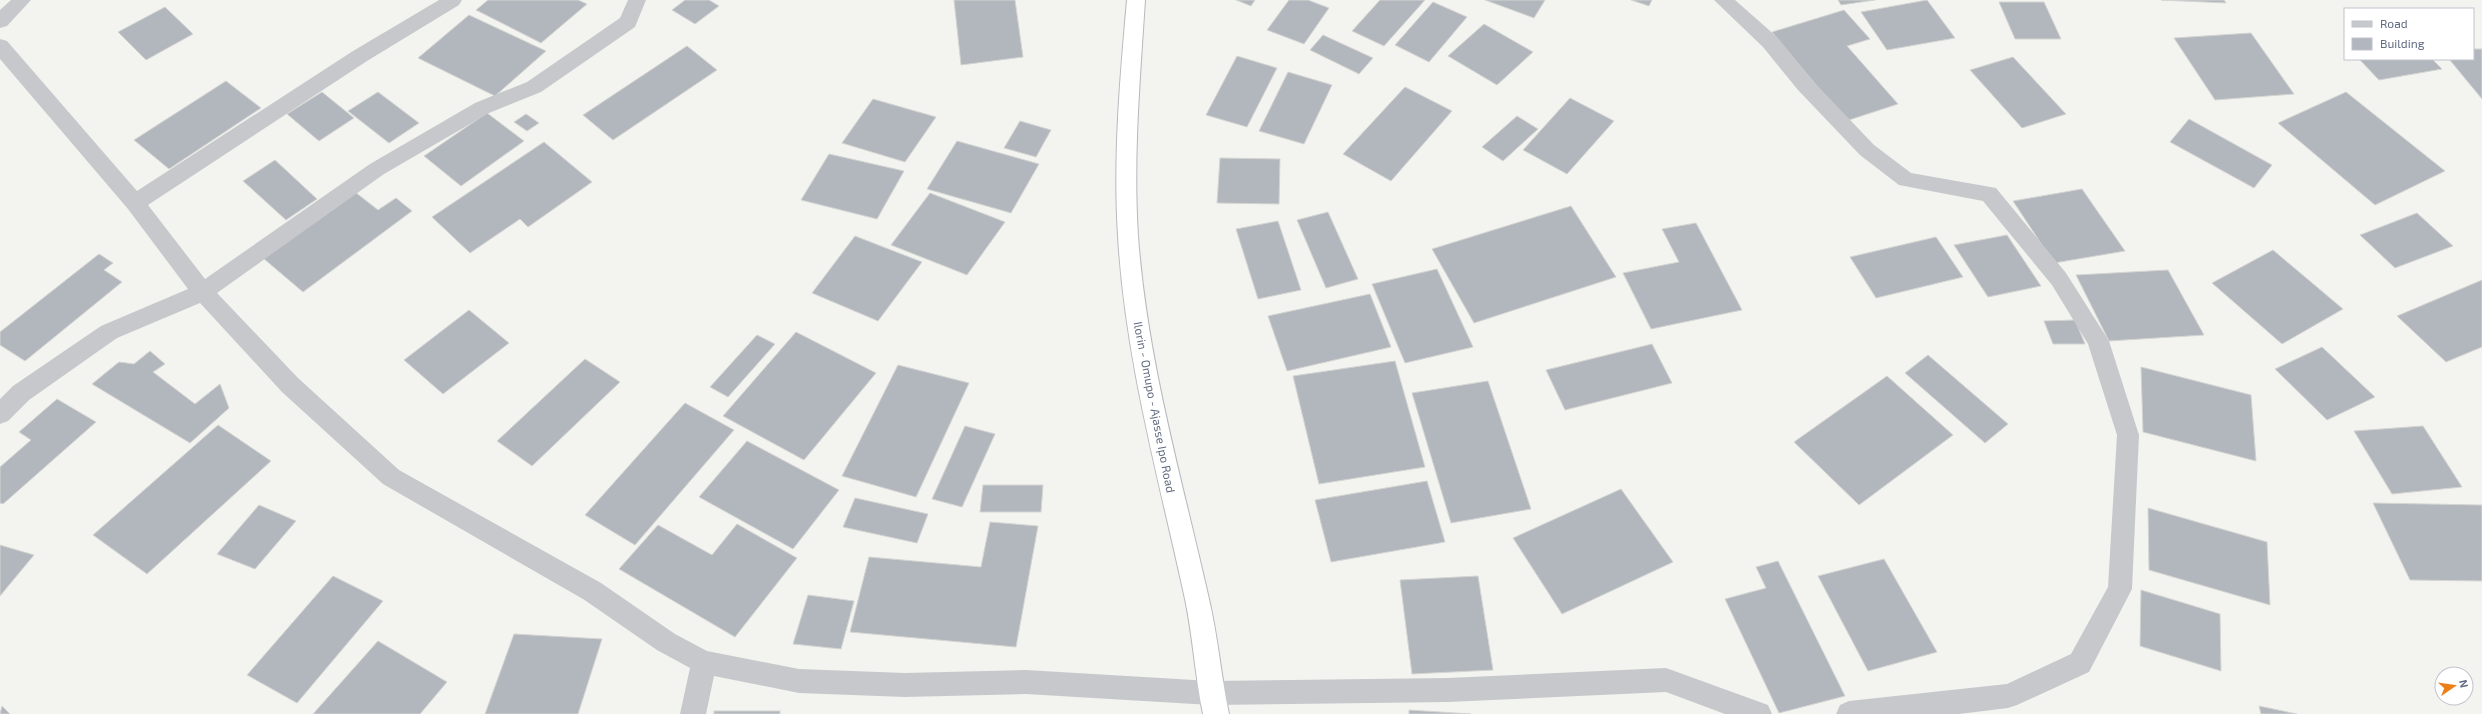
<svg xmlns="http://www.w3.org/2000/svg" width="2482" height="714" viewBox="0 0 2482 714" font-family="'Exo 2',sans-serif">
<rect width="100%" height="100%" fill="#f3f4ef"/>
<g fill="#b2b6bd" stroke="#d4d5d2">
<polygon points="488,0 578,0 587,4 541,43 476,10"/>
<polygon points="685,0 709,0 719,6 695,24 672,10"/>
<polygon points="954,0 1015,0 1023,57 961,65"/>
<polygon points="1236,0 1255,0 1251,6"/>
<polygon points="1289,0 1308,0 1329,8 1304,44 1267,30"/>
<polygon points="1380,0 1425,0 1384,46 1352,31"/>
<polygon points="1485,0 1545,0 1534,18"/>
<polygon points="1631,0 1652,0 1649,6"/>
<polygon points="1838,0 1875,0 1841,5"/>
<polygon points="1927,0 1955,38 1887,50 1861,12"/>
<polygon points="2161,0 2224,0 2226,3"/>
<polygon points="1433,2 1467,17 1429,62 1395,45"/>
<polygon points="1999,2 2044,2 2061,39 2015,39"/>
<polygon points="165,7 193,34 146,60 118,32"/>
<polygon points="1844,10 1870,39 1847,46 1898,104 1846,121 1772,32"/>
<polygon points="469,15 546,51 495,96 418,58"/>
<polygon points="1484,24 1533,52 1497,85 1448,56"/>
<polygon points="2251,33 2294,94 2215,100 2174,38"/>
<polygon points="1323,35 1373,58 1359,74 1310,50"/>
<polygon points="687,46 717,70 613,140 583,115"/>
<polygon points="2473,49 2482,49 2482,99 2449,59 2473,59"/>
<polygon points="1237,56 1277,68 1247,127 1206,115"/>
<polygon points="2013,57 2066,114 2022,128 1970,70"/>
<polygon points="2359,59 2432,59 2442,69 2379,80"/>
<polygon points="1288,72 1332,85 1304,144 1259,131"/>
<polygon points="226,81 261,108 169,169 134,140"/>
<polygon points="1405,87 1452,111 1391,181 1343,154"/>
<polygon points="322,92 354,118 319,141 287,114"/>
<polygon points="378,92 419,123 389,143 348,111"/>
<polygon points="2346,92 2445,171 2375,205 2278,123"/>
<polygon points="1570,98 1614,121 1567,174 1523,150"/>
<polygon points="873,99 936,117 905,162 842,143"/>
<polygon points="487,113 524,141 461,186 424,156"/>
<polygon points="526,114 539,123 527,131 514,122"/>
<polygon points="1517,116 1538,129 1503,161 1482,147"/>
<polygon points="2189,119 2272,165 2254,188 2170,142"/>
<polygon points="1020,121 1051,130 1036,157 1004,148"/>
<polygon points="957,141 1039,164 1011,213 927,189"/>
<polygon points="544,142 592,182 528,227 520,219 470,253 432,217"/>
<polygon points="829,154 904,171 877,219 801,200"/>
<polygon points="1220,158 1280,159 1279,204 1217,203"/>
<polygon points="275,160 317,199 286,220 243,181"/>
<polygon points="2082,189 2125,251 2054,263 2013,201"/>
<polygon points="355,192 378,210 396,198 412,211 303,292 263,258"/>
<polygon points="930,193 1005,222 967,275 891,245"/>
<polygon points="1571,206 1616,277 1474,323 1432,249"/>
<polygon points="1328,212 1358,279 1326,288 1297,220"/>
<polygon points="2417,213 2453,246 2395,268 2360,235"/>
<polygon points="1278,221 1301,290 1258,299 1236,229"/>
<polygon points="1696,223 1742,310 1651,329 1623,273 1679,262 1662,229"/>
<polygon points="2007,235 2041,286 1988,297 1954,245"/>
<polygon points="855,236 922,262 878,321 812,293"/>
<polygon points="1936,237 1963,277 1876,298 1850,257"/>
<polygon points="2273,250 2343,309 2282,344 2212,283"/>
<polygon points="99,254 113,263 104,270 122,282 25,361 0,345 0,332"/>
<polygon points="1437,269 1473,347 1405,363 1372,284"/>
<polygon points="2168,270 2204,335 2109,341 2076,275"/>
<polygon points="2482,280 2482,347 2446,362 2397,316"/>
<polygon points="1370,294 1391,347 1287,371 1268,316"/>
<polygon points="469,310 509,343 443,394 404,360"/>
<polygon points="2075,320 2085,344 2053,344 2044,321"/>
<polygon points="796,332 876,373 804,460 723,416"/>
<polygon points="757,335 775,344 728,397 710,387"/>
<polygon points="1652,344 1672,383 1565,410 1546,370"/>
<polygon points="2322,347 2375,397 2327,420 2275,369"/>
<polygon points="150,351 165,364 153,372 195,404 220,384 229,408 190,443 92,384 119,362 134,364"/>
<polygon points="1928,355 2008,424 1985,443 1905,373"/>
<polygon points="585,359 620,382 532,466 497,441"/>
<polygon points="1395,361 1425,467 1319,484 1293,376"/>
<polygon points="898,365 969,383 916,497 842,476"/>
<polygon points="2141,367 2251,395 2256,461 2143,432"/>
<polygon points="1887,376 1953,435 1859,505 1794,442"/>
<polygon points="1488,381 1531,509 1451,523 1412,393"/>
<polygon points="57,399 96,422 3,504 0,503 0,467 31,440 19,432"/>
<polygon points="685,403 734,430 635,545 585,515"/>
<polygon points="218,425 271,461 147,574 93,535"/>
<polygon points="965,426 995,434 962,507 932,499"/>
<polygon points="2423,426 2462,487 2392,494 2354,431"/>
<polygon points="747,441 839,490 793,549 699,497"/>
<polygon points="1427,481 1445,542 1331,562 1315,500"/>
<polygon points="983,485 1043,485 1041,512 980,512"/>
<polygon points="1621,489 1673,562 1562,614 1513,538"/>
<polygon points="855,498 928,514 917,543 843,527"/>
<polygon points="2373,503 2482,505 2482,581 2410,580"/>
<polygon points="259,505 296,521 255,569 217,554"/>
<polygon points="2148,508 2267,542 2270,605 2149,570"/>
<polygon points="990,522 1038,526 1016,647 850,632 869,557 981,567"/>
<polygon points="737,524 797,558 735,637 619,569 658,525 712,555"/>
<polygon points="0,545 34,555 0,596"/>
<polygon points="1884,559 1937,652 1868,671 1818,576"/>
<polygon points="1778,561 1845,696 1779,713 1725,599 1766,588 1756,567"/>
<polygon points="333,576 383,601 297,703 247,675"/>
<polygon points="1478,576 1493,670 1412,674 1400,580"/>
<polygon points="2141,590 2220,614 2221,671 2140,646"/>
<polygon points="808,595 854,601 841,649 793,644"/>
<polygon points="514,634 602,639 578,714 485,714"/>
<polygon points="378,641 447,682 420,714 313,714"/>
<polygon points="2,706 10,714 0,714"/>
<polygon points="2259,706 2297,714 2261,714"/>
<polygon points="1409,710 1471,714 1409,714"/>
<rect x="714" y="711" width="66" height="3"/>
</g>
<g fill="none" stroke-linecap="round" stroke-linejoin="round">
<g stroke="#b8b9bd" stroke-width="2">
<path id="highway" d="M1127 0H1145C1140 78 1133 157 1138 236 1147 360 1182 479 1209 599 1218 637 1221 676 1229 714H1203C1195 676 1193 637 1185 599 1159 479 1125 359 1118 236 1113 157 1120 78 1127 0Z"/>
</g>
<g fill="#c6c8cc" fill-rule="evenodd">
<polygon points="11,0 31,0 7,26 0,28 0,10"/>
<polygon points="439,0 462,0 459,5 367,61 148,205 205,279 370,164 475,103 527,82 620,18 628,0 646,0 635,27 541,92 489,113 384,174 217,293 298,378 399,470 601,583 675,634 707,651 799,669 905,673 1026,670 1211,681 1448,678 1666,668 1768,705 1772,714 1725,714 1666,692 1448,702 1211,705 1026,694 905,697 799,693 714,676 706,714 680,714 690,668 657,650 583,599 383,484 282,392 200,303 117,338 29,400 8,421 0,424 0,399 13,386 101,326 188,289 128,209 0,59 0,39 7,41 137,191 353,51"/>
<polygon points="1714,0 1735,0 1777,37 1812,80 1874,145 1911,173 1996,188 2066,273 2109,341 2139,435 2132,589 2089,672 2017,705 2008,708 1959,714 1836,714 1840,705 1849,701 2007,684 2071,654 2108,587 2117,435 2088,344 2052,285 1983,201 1899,185 1860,155 1798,90 1763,47"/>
</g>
<use href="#highway" fill="#fff" fill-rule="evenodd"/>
</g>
<g text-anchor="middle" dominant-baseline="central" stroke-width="4" stroke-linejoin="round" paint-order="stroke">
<g font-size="12" fill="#616b82" stroke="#fff">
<text transform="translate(1155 407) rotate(79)">Ilorin - Omupo - Ajasse Ipo Road</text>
</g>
</g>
<rect x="2344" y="8" width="130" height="52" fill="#ffffff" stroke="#c0c4cd"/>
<rect x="2352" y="21" width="20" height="6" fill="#c6c8cc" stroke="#c0c4cd"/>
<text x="2380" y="28" font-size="12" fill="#616b82">Road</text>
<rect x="2352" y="38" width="20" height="12" fill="#b2b6bd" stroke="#c0c4cd"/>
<text x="2380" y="48" font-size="12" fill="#616b82">Building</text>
<g transform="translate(2454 686) rotate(77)"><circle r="19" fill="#ffffff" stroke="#c0c4cd"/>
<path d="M0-3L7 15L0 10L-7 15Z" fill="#ed7f16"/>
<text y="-6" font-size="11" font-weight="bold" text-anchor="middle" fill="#616b82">N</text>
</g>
</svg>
